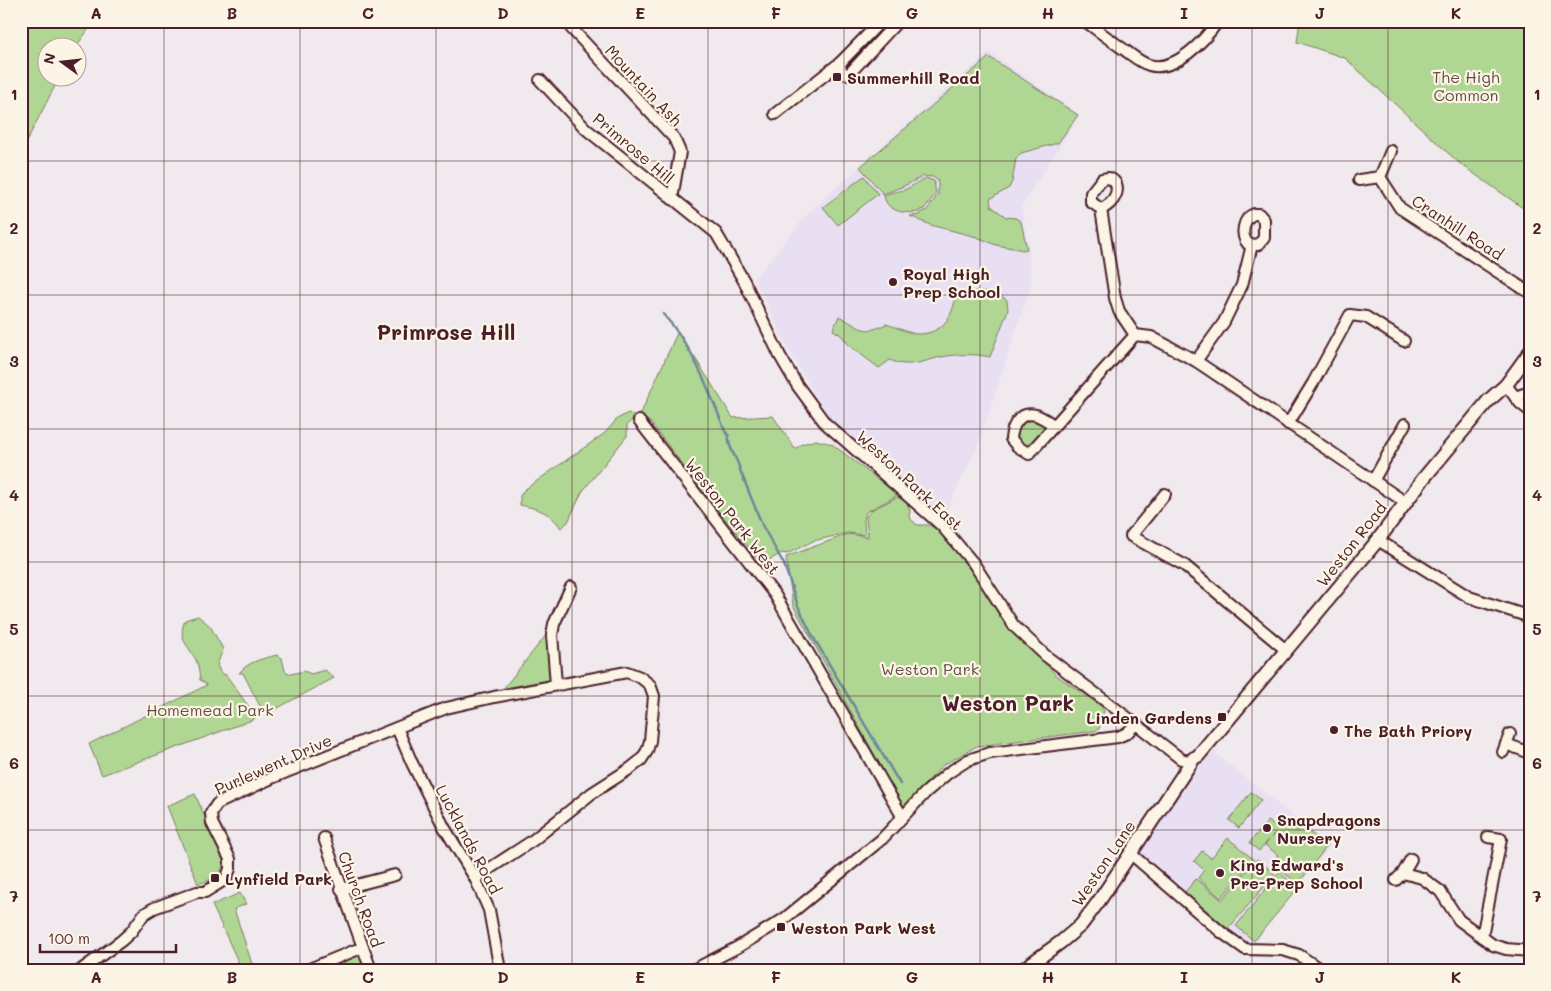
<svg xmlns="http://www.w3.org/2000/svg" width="1551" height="991" viewBox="0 0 1551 991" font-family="Mali,sans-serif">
<rect width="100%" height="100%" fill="#f0e9ed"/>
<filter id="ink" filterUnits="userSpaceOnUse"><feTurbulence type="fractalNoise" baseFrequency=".02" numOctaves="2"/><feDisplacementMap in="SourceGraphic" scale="10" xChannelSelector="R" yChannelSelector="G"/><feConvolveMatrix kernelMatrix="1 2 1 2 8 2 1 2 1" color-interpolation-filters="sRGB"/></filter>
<g filter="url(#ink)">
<g fill="#e8e0f2">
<polygon points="989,52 1080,115 1021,207 1029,249 1031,285 977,448 943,517 830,419 792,356 754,279 810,211"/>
<polygon points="1211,750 1330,846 1255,941 1244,942 1187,897 1138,852 1179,790"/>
</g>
<g fill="#afd793" stroke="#7c7b5f">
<polygon points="21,21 94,21 76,47 48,48 48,78 59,78 21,152"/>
<polygon points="1300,21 1530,21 1530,213 1459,163 1345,58 1297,42"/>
<polygon points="989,57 1078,115 1058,143 1021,153 1016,159 1012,182 1009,188 990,199 991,206 1006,217 1016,218 1021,222 1027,249 1023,250 996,245 977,237 930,225 910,216 920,215 922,212 926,211 938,195 938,181 933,177 924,176 904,186 883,194 860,167"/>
<polygon points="864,176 878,194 838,225 823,207"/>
<path d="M926 178 934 181 936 194 924 209 920 210 919 212C905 214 887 212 884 196 890 192 896 192 904 190 912 187 918 181 926 178Z"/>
<path d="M976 291 995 292 1007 300 1008 310 990 357C977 354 961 354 947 356 926 359 911 370 890 360L879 368 850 346 841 335 833 330 839 316C860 327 863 336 886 324 894 326 912 335 920 334 943 333 953 316 956 295Z"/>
<polygon points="678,331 733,418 773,416 795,449 802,444 816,440 832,444 898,495 866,512 864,519 865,535 848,533 813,541 787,554 782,553 762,564 707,497 651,423 640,415"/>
<path d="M628 413 634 416V418L627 425V436L582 492 568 522 561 528C550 512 539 509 520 505V496L524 490 605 433 617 419Z"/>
<polygon points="1026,419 1035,419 1049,426 1028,449 1015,438 1018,424"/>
<polygon points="898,497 908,504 910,511 909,517 917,525 929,525 938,530 945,535 956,548 1026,643 1056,675 1101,706 1104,711 1099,729 1095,731 977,746 943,765 902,809 898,798 793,605 786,557 848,534 868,537 866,517 871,510"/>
<path d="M198 616 210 626 223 649 217 665 221 673 226 675 256 717 252 720 102 775 89 744 207 685 200 680C199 674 199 666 196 660 188 644 177 640 185 620Z"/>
<polygon points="547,634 550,679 547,681 503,689"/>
<path d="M277 655 282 658 285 671 291 674 304 671 311 674 325 670 334 678 272 711 263 712 243 673H239C249 661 262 659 277 655Z"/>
<polygon points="1251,792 1261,800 1239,828 1229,820"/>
<path d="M195 794 223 860C223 878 212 879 198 884L167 806Z"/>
<polygon points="1286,820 1298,831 1302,826 1327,846 1298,884 1272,863 1278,855 1265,845 1275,833 1259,851 1249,843 1268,821 1274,825 1283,824"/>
<polygon points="1228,838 1254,860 1221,898 1198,878 1204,870 1194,861 1202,851 1211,858"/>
<polygon points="1257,859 1275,874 1228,929 1185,892 1196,879 1222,900"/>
<polygon points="1279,872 1298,888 1254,941 1236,926"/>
<polygon points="240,893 246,904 234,909 254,970 242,970 212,905"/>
<polygon points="357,951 364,970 315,970"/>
</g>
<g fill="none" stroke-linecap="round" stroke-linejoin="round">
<path stroke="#6f879c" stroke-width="2.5" d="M663 314C693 347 709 390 725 431L729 436C727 447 738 459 740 470L763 527 784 564 798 606 812 635 900 784"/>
<g stroke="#4a1f2b" stroke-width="14">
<g id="minor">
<polyline points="881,21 841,62 840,66 842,73 849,74 898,21"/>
<path d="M1085 21C1098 31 1112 41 1126 51 1133 56 1141 63 1149 65 1175 73 1205 40 1218 21"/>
<polyline points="571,28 674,138 680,152 672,199"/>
<polyline points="540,80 586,129 716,233 744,281 780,356 797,385 825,423 942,526 974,564 1014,626 1046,656 1136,724 1181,759 1189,761 1197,757"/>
<polyline points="775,114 841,62"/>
<polyline points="1380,177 1391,151"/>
<path d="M1109 178C1125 184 1114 205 1101 209L1091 202V193L1102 179Z"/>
<polyline points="1359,180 1380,177 1400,208 1530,293"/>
<polyline points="1101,209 1115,298 1119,311 1135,335"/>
<path d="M1254 214H1259L1264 220V238L1258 245 1248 244C1240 235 1243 218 1254 214Z"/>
<polyline points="1196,361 1224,322 1242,285 1252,245"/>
<polyline points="1506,385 1520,403 1530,411"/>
<polyline points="1515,397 1530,392"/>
<polyline points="639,421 775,595 902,816"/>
<polyline points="1288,424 1313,383 1350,315 1366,317 1404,341"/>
<path d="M1054 425C1049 422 1042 417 1036 415 1020 411 1012 425 1011 439L1017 446 1029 454 1135 335 1151 337 1196 361 1405 502"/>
<polyline points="1373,481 1405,424"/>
<polyline points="1165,494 1131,536 1184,565 1286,650"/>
<polyline points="1378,540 1469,597 1530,617"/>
<polyline points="556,684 552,635 554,624 571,587"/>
<polyline points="397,728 412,763 444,827 475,878 489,910 500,970"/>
<polyline points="1506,744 1530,753"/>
<polyline points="1503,752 1510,734"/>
<polyline points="324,838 371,970"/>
<polyline points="1130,853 1221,932 1245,949 1283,950 1299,955 1321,970"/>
<polyline points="1403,873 1422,878 1440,891 1459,920 1493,945 1506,949 1530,951"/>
<polyline points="1396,880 1403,873 1411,859"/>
<polyline points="341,889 395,875"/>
<polyline points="1482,937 1501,839 1488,837"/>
<polyline points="81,970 121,941 131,932 144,914 154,908 197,892 205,892 226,879 230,869 230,859 212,823 211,813 217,804 274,777 446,708 494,697 627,672 640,677 650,685 654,696 650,741 647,751 641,760 631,768 592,793 532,841 475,878"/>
<polyline points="307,970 356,950"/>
<polyline points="693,970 738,947 784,919 882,839 925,793 948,773 968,760 990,753 1118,737 1127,733 1136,724"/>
</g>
</g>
<g stroke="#4a1f2b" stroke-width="16">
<g id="tertiary">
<polyline points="1198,756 1378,540 1423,479 1488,401 1506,385 1530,352"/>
<polyline points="1022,970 1061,942 1081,925 1099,901 1194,758"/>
</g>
</g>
<use href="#minor" stroke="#fcf5e5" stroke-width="10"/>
<use href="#tertiary" stroke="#fcf5e5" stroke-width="12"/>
</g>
</g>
<path fill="none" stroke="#4a1f2b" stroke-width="1" stroke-opacity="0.55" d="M164 21V970M300 21V970M436 21V970M572 21V970M708 21V970M844 21V970M980 21V970M1116 21V970M1252 21V970M1388 21V970M21 161H1530M21 295H1530M21 429H1530M21 562H1530M21 696H1530M21 830H1530"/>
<g fill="#4a1f2b" stroke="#fcf5e5" stroke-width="2">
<rect x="832" y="72" width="10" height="10" rx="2.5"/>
<circle cx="893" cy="282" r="5"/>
<rect x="1217" y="712" width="10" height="10" rx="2.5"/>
<circle cx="1334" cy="730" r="5"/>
<circle cx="1267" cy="828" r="5"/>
<circle cx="1220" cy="873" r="5"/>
<rect x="210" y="873" width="10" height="10" rx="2.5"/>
<rect x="776" y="922" width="10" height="10" rx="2.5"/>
</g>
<g text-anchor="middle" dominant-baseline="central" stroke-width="4.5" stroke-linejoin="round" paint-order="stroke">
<g font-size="16" fill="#634d45" stroke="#fcf5e5">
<text x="1466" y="76">The High<tspan x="1466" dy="18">Common</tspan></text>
<text x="930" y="668">Weston Park</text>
<text x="210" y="709">Homemead Park</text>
</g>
<g font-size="16" font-weight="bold" fill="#4a1f2b" stroke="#fcf5e5" text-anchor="start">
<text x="847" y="77">Summerhill Road</text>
<text x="903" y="273">Royal High<tspan x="903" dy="18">Prep School</tspan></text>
<text x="1212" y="717" text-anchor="end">Linden Gardens</text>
<text x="1344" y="730">The Bath Priory</text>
<text x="1277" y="819">Snapdragons<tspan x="1277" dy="18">Nursery</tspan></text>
<text x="1230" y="864">King Edward's<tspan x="1230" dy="18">Pre-Prep School</tspan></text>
<text x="225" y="878">Lynfield Park</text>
<text x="791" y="927">Weston Park West</text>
</g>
<g font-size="16" fill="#4a1f2b" stroke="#fcf5e5">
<text transform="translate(644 85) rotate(47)">Mountain Ash</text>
<text transform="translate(634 148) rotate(40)">Primrose Hill</text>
<text transform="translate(1458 227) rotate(33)">Cranhill Road</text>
<text transform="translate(910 480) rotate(43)">Weston Park East</text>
<text transform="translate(733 516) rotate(52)">Weston Park West</text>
<text transform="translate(1351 544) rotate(-52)">Weston Road</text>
<text transform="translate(273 764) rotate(-24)">Purlewent Drive</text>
<text transform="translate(469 839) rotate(62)">Lucklands Road</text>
<text transform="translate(1103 863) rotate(-56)">Weston Lane</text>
<text transform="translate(361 899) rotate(70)">Church Road</text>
</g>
<g font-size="21" font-weight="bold" fill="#4a1f2b" stroke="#fcf5e5">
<text x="446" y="331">Primrose Hill</text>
<text x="1008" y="702">Weston Park</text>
</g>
</g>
<rect width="1551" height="991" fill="none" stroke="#fcf5e5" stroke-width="55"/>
<g transform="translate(62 62) rotate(285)"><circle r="24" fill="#fcf5e5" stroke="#b59f9b"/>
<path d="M0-4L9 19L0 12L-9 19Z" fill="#4a1f2b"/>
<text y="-8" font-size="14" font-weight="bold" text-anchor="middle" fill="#4a1f2b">N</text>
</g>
<path d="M40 944v8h136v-8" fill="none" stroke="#4a1f2b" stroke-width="2.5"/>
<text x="48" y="944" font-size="15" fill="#4a1f2b" stroke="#fcf5e5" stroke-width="4" paint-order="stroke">100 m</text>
<rect x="28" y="28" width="1496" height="936" fill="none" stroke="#4a1f2b" stroke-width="2"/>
<g font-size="16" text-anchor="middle" font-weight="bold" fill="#4a1f2b">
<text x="96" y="19">A</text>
<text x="232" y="19">B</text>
<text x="368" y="19">C</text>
<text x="503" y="19">D</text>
<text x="640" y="19">E</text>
<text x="776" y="19">F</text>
<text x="912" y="19">G</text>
<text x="1048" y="19">H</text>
<text x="1184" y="19">I</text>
<text x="1320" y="19">J</text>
<text x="1456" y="19">K</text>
<text x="14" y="100">1</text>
<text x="1537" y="100">1</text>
<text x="14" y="234">2</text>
<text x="1537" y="234">2</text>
<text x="14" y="367">3</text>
<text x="1537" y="367">3</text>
<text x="14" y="501">4</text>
<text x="1537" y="501">4</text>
<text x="14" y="635">5</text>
<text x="1537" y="635">5</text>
<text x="14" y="769">6</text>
<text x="1537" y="769">6</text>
<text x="14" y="902">7</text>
<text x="1537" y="902">7</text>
<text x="96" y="983">A</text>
<text x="232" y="983">B</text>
<text x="368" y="983">C</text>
<text x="503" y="983">D</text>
<text x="640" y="983">E</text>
<text x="776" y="983">F</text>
<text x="912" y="983">G</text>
<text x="1048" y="983">H</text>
<text x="1184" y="983">I</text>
<text x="1320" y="983">J</text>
<text x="1456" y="983">K</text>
</g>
</svg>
